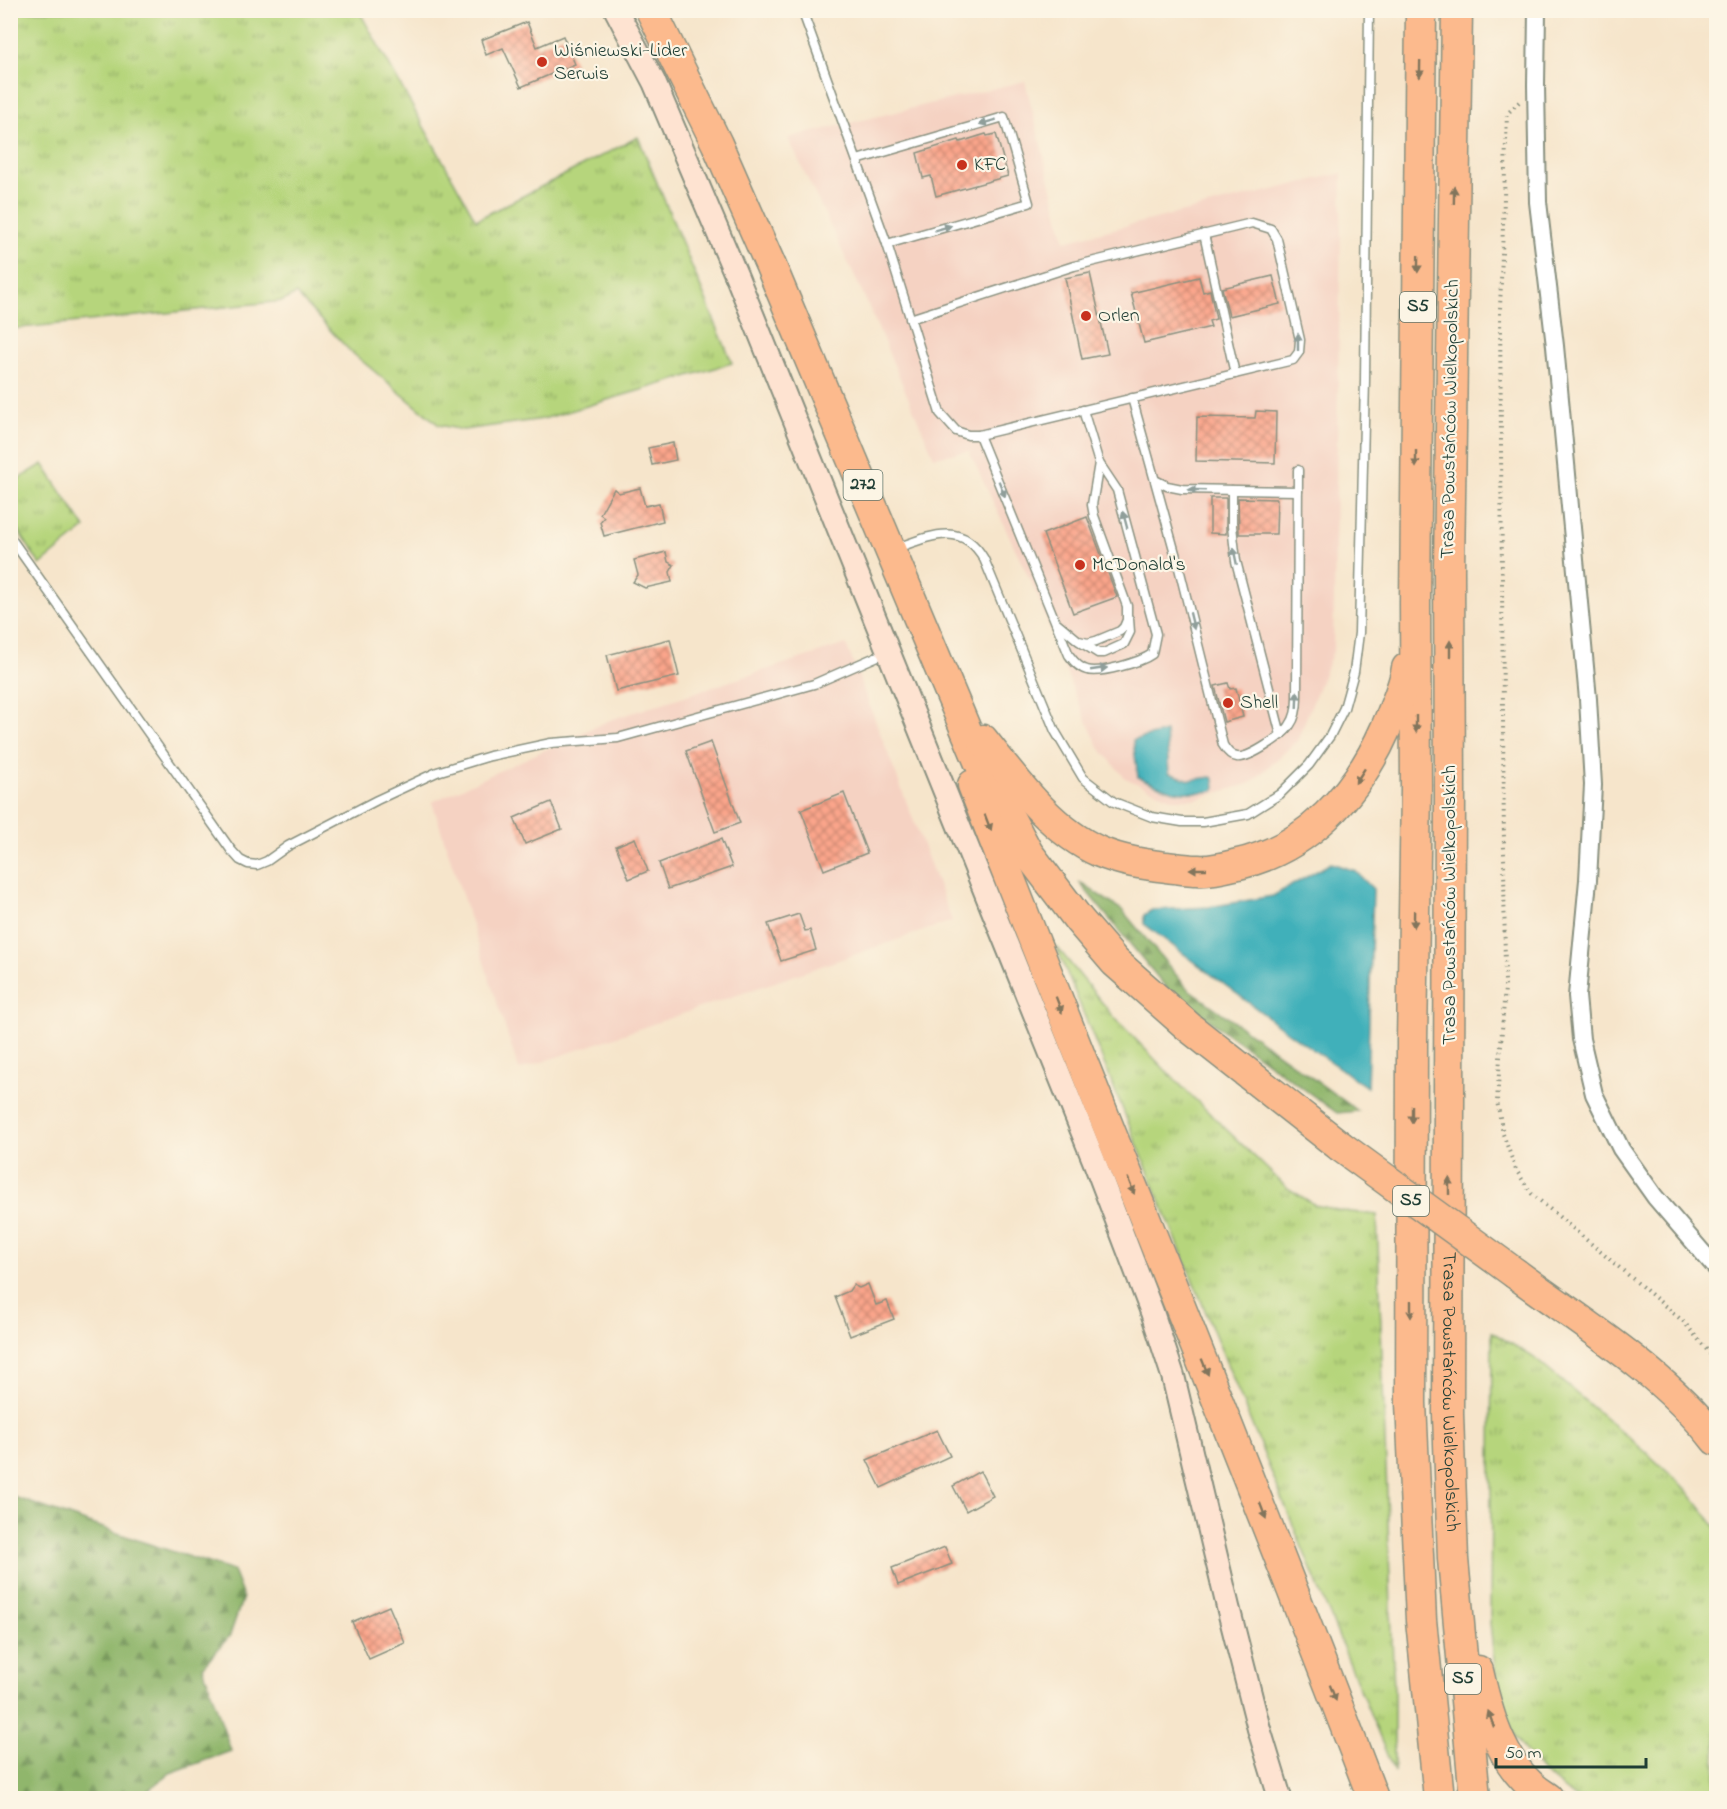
<svg xmlns="http://www.w3.org/2000/svg" width="1727" height="1809" viewBox="0 0 1727 1809" font-family="'Indie Flower',sans-serif">
<defs>
<pattern id="grass-tufts" width="24" height="20" patternUnits="userSpaceOnUse" patternTransform="scale(1.5)"><rect width="24" height="20" fill="#b6d57c"/><path d="M3 7l-1-3M5 7V3M7 7l1-3M15 17l-1-3M17 17v-4M19 17l1-3" fill="none" stroke="#93ae66"/></pattern>
<pattern id="forest-firs" width="22" height="20" patternUnits="userSpaceOnUse" patternTransform="scale(1.5)"><rect width="22" height="20" fill="#90b66c"/><path d="M5 1l3.5 6h-7zM16 11l3.5 6h-7z" fill="#75955a"/></pattern>
<pattern id="building-cross-hatch" width="8" height="8" patternUnits="userSpaceOnUse" patternTransform="scale(1.5)"><rect width="8" height="8" fill="#fba58b"/><path d="M0 0l8 8M0 8l8-8" fill="none" stroke="#cb8872"/></pattern>
</defs>
<rect width="100%" height="100%" fill="#fcf5e5"/>
<filter id="ink" filterUnits="userSpaceOnUse"><feTurbulence type="fractalNoise" baseFrequency=".0167" numOctaves="2"/><feDisplacementMap in="SourceGraphic" scale="12" xChannelSelector="R" yChannelSelector="G"/><feConvolveMatrix kernelMatrix="1 2 1 2 8 2 1 2 1" color-interpolation-filters="sRGB"/></filter>
<filter id="wash" filterUnits="userSpaceOnUse"><feTurbulence type="fractalNoise" baseFrequency=".008" numOctaves="4" result="noise"/><feDisplacementMap in="SourceGraphic" scale="24" xChannelSelector="R" yChannelSelector="G"/><feGaussianBlur stdDeviation="1.35" result="paint"/><feColorMatrix in="noise" values="0 0 0 0 0 0 0 0 0 0 0 0 0 0 0 0 0 1.4 0 .05"/><feComposite in="paint" operator="in"/></filter>
<g filter="url(#wash)">
<rect width="100%" height="100%" fill="#f6e5cb"/>
<g fill="#f5d2c2">
<polygon points="1025,81 1065,241 1342,173 1333,651 1297,741 1251,783 1196,799 1173,799 1125,778 1099,747 1074,693 1037,595 969,451 934,457 865,298 788,138"/>
<polygon points="846,644 952,921 519,1070 432,802 610,720"/>
</g>
<g fill="url(#grass-tufts)" stroke="#6a8958" stroke-width="1.5">
<polygon points="10,11 359,11 476,220 638,137 732,363 543,419 463,430 439,425 350,351 296,294 283,301 11,329"/>
<polygon points="43,464 85,528 40,565 11,519 10,484"/>
<polygon points="1056,946 1113,1016 1172,1077 1286,1187 1315,1205 1342,1211 1377,1215 1394,1692 1394,1772"/>
<polygon points="1492,1332 1533,1357 1648,1454 1688,1491 1716,1527 1716,1789 1700,1798 1575,1798 1542,1771 1515,1738 1498,1695 1490,1624"/>
</g>
<g fill="url(#forest-firs)" stroke="#587a50" stroke-width="1.5">
<polygon points="1079,882 1122,910 1187,988 1358,1111 1337,1113 1169,991"/>
<polygon points="11,1496 143,1542 233,1571 243,1597 230,1635 203,1667 231,1751 170,1773 146,1792 149,1798 11,1798"/>
</g>
<g fill="#40b0ba" stroke="#307677" stroke-width="1.5">
<path d="M1166 732 1169 773 1190 780 1211 777 1214 779 1215 787 1213 791C1178 795 1170 791 1138 777L1133 740Z"/>
<polygon points="1331,863 1355,871 1373,889 1367,1087 1289,1033 1144,924 1144,915 1152,910 1209,907 1273,896"/>
</g>
<g id="blocks">
<g fill="url(#building-cross-hatch)">
<polygon points="527,22 537,47 563,36 575,64 521,87 503,48 486,55 481,40"/>
<polygon points="986,134 987,136 996,134 1008,176 936,196 931,176 923,178 917,153 959,140 960,142"/>
<polygon points="1090,273 1108,354 1082,359 1065,278"/>
<polygon points="1273,276 1280,304 1229,316 1222,288"/>
<polygon points="1199,277 1203,292 1210,290 1216,319 1209,321 1211,327 1144,343 1131,293"/>
<polygon points="1256,411 1276,412 1275,463 1196,461 1197,417 1255,418"/>
<polygon points="673,443 676,460 652,465 648,448"/>
<polygon points="640,488 645,506 659,503 663,521 604,536 600,522 604,517 600,514 614,489 619,493"/>
<polygon points="1210,498 1226,498 1226,534 1210,533"/>
<polygon points="1238,498 1277,499 1276,534 1239,534"/>
<polygon points="1087,517 1117,597 1073,613 1043,534"/>
<polygon points="666,552 668,562 674,565 670,572 672,582 645,588 633,582 638,575 634,560"/>
<polygon points="670,639 679,676 616,691 607,655"/>
<polygon points="1228,683 1230,689 1236,688 1243,717 1224,722 1215,686"/>
<polygon points="711,742 740,823 715,832 686,751"/>
<polygon points="844,793 867,853 824,870 801,810"/>
<polygon points="551,802 562,829 525,844 514,818"/>
<polygon points="635,838 648,871 629,879 616,846"/>
<polygon points="721,839 732,867 668,889 659,863"/>
<polygon points="799,914 805,931 810,930 816,950 781,961 768,924"/>
<polygon points="868,1284 876,1305 887,1301 894,1319 850,1336 835,1297 849,1291 853,1285 859,1288"/>
<polygon points="937,1430 950,1456 881,1488 867,1460"/>
<polygon points="980,1471 993,1496 966,1511 953,1486"/>
<polygon points="945,1547 952,1564 898,1585 892,1568"/>
<polygon points="389,1606 405,1643 369,1659 352,1622"/>
</g>
</g>
</g>
<g filter="url(#ink)">
<use href="#blocks" fill-opacity="0" stroke="#8a9180" stroke-width="1.5"/>
<g fill="none" stroke-linecap="round" stroke-linejoin="round">
<g stroke="#8a9180" stroke-width="11">
<g id="lane">
<polyline points="802,10 887,244 940,413 956,431 968,435 979,435 1293,360 1299,352 1300,340 1277,239 1271,229 1252,223 1074,266 910,319"/>
<polyline points="857,160 1004,117 1029,203 887,244"/>
<polyline points="1204,234 1235,374"/>
<path d="M1132 398 1178 564 1223 745C1226 750 1230 756 1237 757 1249 759 1284 735 1290 725 1296 717 1297 707 1297 697L1298 470"/>
<path d="M979 435 1069 655C1074 662 1079 668 1087 670 1100 674 1141 662 1152 654L1156 634 1117 490 1099 463 1083 410"/>
<polyline points="1155,480 1167,486 1182,489 1298,491"/>
<polyline points="1232,490 1232,526 1236,561 1281,735"/>
<polyline points="10,537 231,850 240,860 248,864 257,865 267,861 288,846 377,800 437,772 490,756 551,743 618,738 814,684 887,652"/>
<path d="M894 549C928 537 962 519 984 559L1055 731 1083 778 1114 802 1152 817 1182 822H1203L1248 814 1280 794 1309 765 1330 736 1344 708 1354 672 1359 633 1365 380 1369 10"/>
<polyline points="1056,622 1079,641 1088,643 1096,641 1120,631 1124,627 1127,620 1127,606 1094,516 1092,505 1099,463"/>
<polyline points="1082,643 1098,653 1104,653 1124,644 1130,632 1129,619"/>
</g>
</g>
<g stroke="#8a9180" stroke-width="20">
<polyline id="street" points="1537,10 1536,85 1538,202 1555,346 1588,699 1593,785 1588,880 1577,996 1581,1039 1594,1094 1621,1149 1655,1197 1716,1268"/>
</g>
<g stroke="#8a9180" stroke-width="26">
<polyline id="secondary" points="616,10 654,82 737,277 1095,1163 1152,1312 1173,1376 1228,1607 1259,1729 1280,1798"/>
</g>
<g stroke="#8a9180" stroke-width="33">
<g id="highway">
<polyline points="651,10 717,144 770,264 979,761 1028,853 1079,920 1115,962 1190,1028 1340,1146"/>
<polyline points="1421,10 1415,603 1416,789 1412,1042 1411,1403 1421,1620 1439,1798"/>
<path id="s1" d="M1457 10 1449 569 1450 792 1448 1414 1453 1559 1475 1798"/>
<path d="M983 740C1015 780 1051 831 1100 852 1121 861 1143 864 1166 867 1176 868 1187 870 1198 870 1209 871 1222 868 1234 865 1307 850 1357 794 1386 728 1394 709 1404 688 1407 668"/>
<path d="M973 785C1105 1124 1244 1459 1373 1798"/>
<path d="M1516 1274C1585 1325 1663 1372 1716 1440"/>
<path d="M1478 1671C1489 1720 1503 1771 1548 1798"/>
</g>
</g>
<polyline stroke="#8a9180" stroke-width="4" stroke-dasharray="1.5 4.5" stroke-linecap="butt" points="1519,102 1507,114 1500,309 1505,987 1497,1101 1503,1134 1516,1170 1532,1194 1684,1322 1716,1361"/>
<use href="#lane" stroke="#fff" stroke-width="8"/>
<use href="#street" stroke="#fff" stroke-width="16"/>
<use href="#secondary" stroke="#fee3d1" stroke-width="22"/>
<use href="#highway" stroke="#fcba8d" stroke-width="30"/>
<g stroke="#8a9180" stroke-width="33" stroke-linecap="butt">
<polyline id="highway-bridge" points="1340,1146 1516,1274"/>
</g>
<use href="#highway-bridge" stroke="#fcba8d" stroke-width="30"/>
</g>
<defs><path id="oneway-solid" d="M-6-.8H1V-3.2L6.5 0L1 3.2V.8H-6Z" transform="scale(1.5)"/></defs>
<g fill="#82755c">
<use href="#oneway-solid" transform="translate(1420 69) rotate(91)"/>
<use href="#oneway-solid" transform="translate(1454 195) rotate(-89)"/>
<use href="#oneway-solid" transform="translate(1418 264) rotate(91)"/>
<use href="#oneway-solid" transform="translate(1416 459) rotate(90)"/>
<use href="#oneway-solid" transform="translate(1450 649) rotate(-90)"/>
<use href="#oneway-solid" transform="translate(1416 724) rotate(90)"/>
<use href="#oneway-solid" transform="translate(1360 776) rotate(123)"/>
<use href="#oneway-solid" transform="translate(988 823) rotate(69)"/>
<use href="#oneway-solid" transform="translate(1198 869) rotate(-180)"/>
<use href="#oneway-solid" transform="translate(1414 919) rotate(91)"/>
<use href="#oneway-solid" transform="translate(1059 1005) rotate(69)"/>
<use href="#oneway-solid" transform="translate(1412 1114) rotate(90)"/>
<use href="#oneway-solid" transform="translate(1131 1186) rotate(68)"/>
<use href="#oneway-solid" transform="translate(1449 1186) rotate(-90)"/>
<use href="#oneway-solid" transform="translate(1411 1309) rotate(90)"/>
<use href="#oneway-solid" transform="translate(1205 1367) rotate(68)"/>
<use href="#oneway-solid" transform="translate(1263 1511) rotate(69)"/>
<use href="#oneway-solid" transform="translate(1333 1693) rotate(69)"/>
<use href="#oneway-solid" transform="translate(1491 1719) rotate(-110)"/>
</g>
<g fill="#8f9e9a">
<use href="#oneway-solid" transform="translate(988 122) rotate(164)"/>
<use href="#oneway-solid" transform="translate(943 228) rotate(-16)"/>
<use href="#oneway-solid" transform="translate(1298 342) rotate(-90)"/>
<use href="#oneway-solid" transform="translate(1002 489) rotate(68)"/>
<use href="#oneway-solid" transform="translate(1197 490) rotate(-178)"/>
<use href="#oneway-solid" transform="translate(1125 520) rotate(-105)"/>
<use href="#oneway-solid" transform="translate(1235 556) rotate(-102)"/>
<use href="#oneway-solid" transform="translate(1192 621) rotate(76)"/>
<use href="#oneway-solid" transform="translate(1099 669) rotate(-8)"/>
<use href="#oneway-solid" transform="translate(1297 700) rotate(-88)"/>
</g>
</g>
<g fill="#c8321e" stroke="#fcf5e5" stroke-width="2">
<circle cx="542" cy="62" r="6"/>
<circle cx="962" cy="165" r="6"/>
<circle cx="1086" cy="316" r="6"/>
<circle cx="1080" cy="565" r="6"/>
<circle cx="1228" cy="703" r="6"/>
</g>
<g text-anchor="middle" dominant-baseline="central" stroke-width="4.5" stroke-linejoin="round" paint-order="stroke">
<g fill="#fcf5e5" stroke="#617469" stroke-width="1.5">
<rect x="1400" y="292" width="36" height="30" rx="4.5"/>
<rect x="843.5" y="470" width="39" height="30" rx="4.5"/>
<rect x="1393" y="1186" width="36" height="30" rx="4.5"/>
<rect x="1445" y="1664" width="36" height="30" rx="4.5"/>
</g>
<g font-size="18" font-weight="bold" fill="#1f3d34">
<text x="1418" y="307">S5</text>
<text x="863" y="485">272</text>
<text x="1411" y="1201">S5</text>
<text x="1463" y="1679">S5</text>
</g>
<g font-size="20" fill="#1f3d34" stroke="#fcf5e5" text-anchor="start">
<text x="554" y="51">Wiśniewski-Lider<tspan x="554" dy="23">Serwis</tspan></text>
<text x="974" y="165">KFC</text>
<text x="1098" y="316">Orlen</text>
<text x="1092" y="565">McDonald's</text>
<text x="1240" y="703">Shell</text>
</g>
<g font-size="20" fill="#1f3d34" stroke="#fcf5e5">
<text transform="translate(1451 419) rotate(-89)">Trasa Powstańców Wielkopolskich</text>
<text transform="translate(1450 905) rotate(-90)">Trasa Powstańców Wielkopolskich</text>
<text stroke="none"><textPath href="#s1" startOffset="1382">Trasa Powstańców Wielkopolskich</textPath></text>
</g>
</g>
<rect width="1727" height="1809" fill="none" stroke="#fcf5e5" stroke-width="36"/>
<path d="M1496 1758v9h150v-9" fill="none" stroke="#1f3d34" stroke-width="3"/>
<text x="1505" y="1758" font-size="18" fill="#1f3d34" stroke="#fcf5e5" stroke-width="4.5" paint-order="stroke">50 m</text>
</svg>
